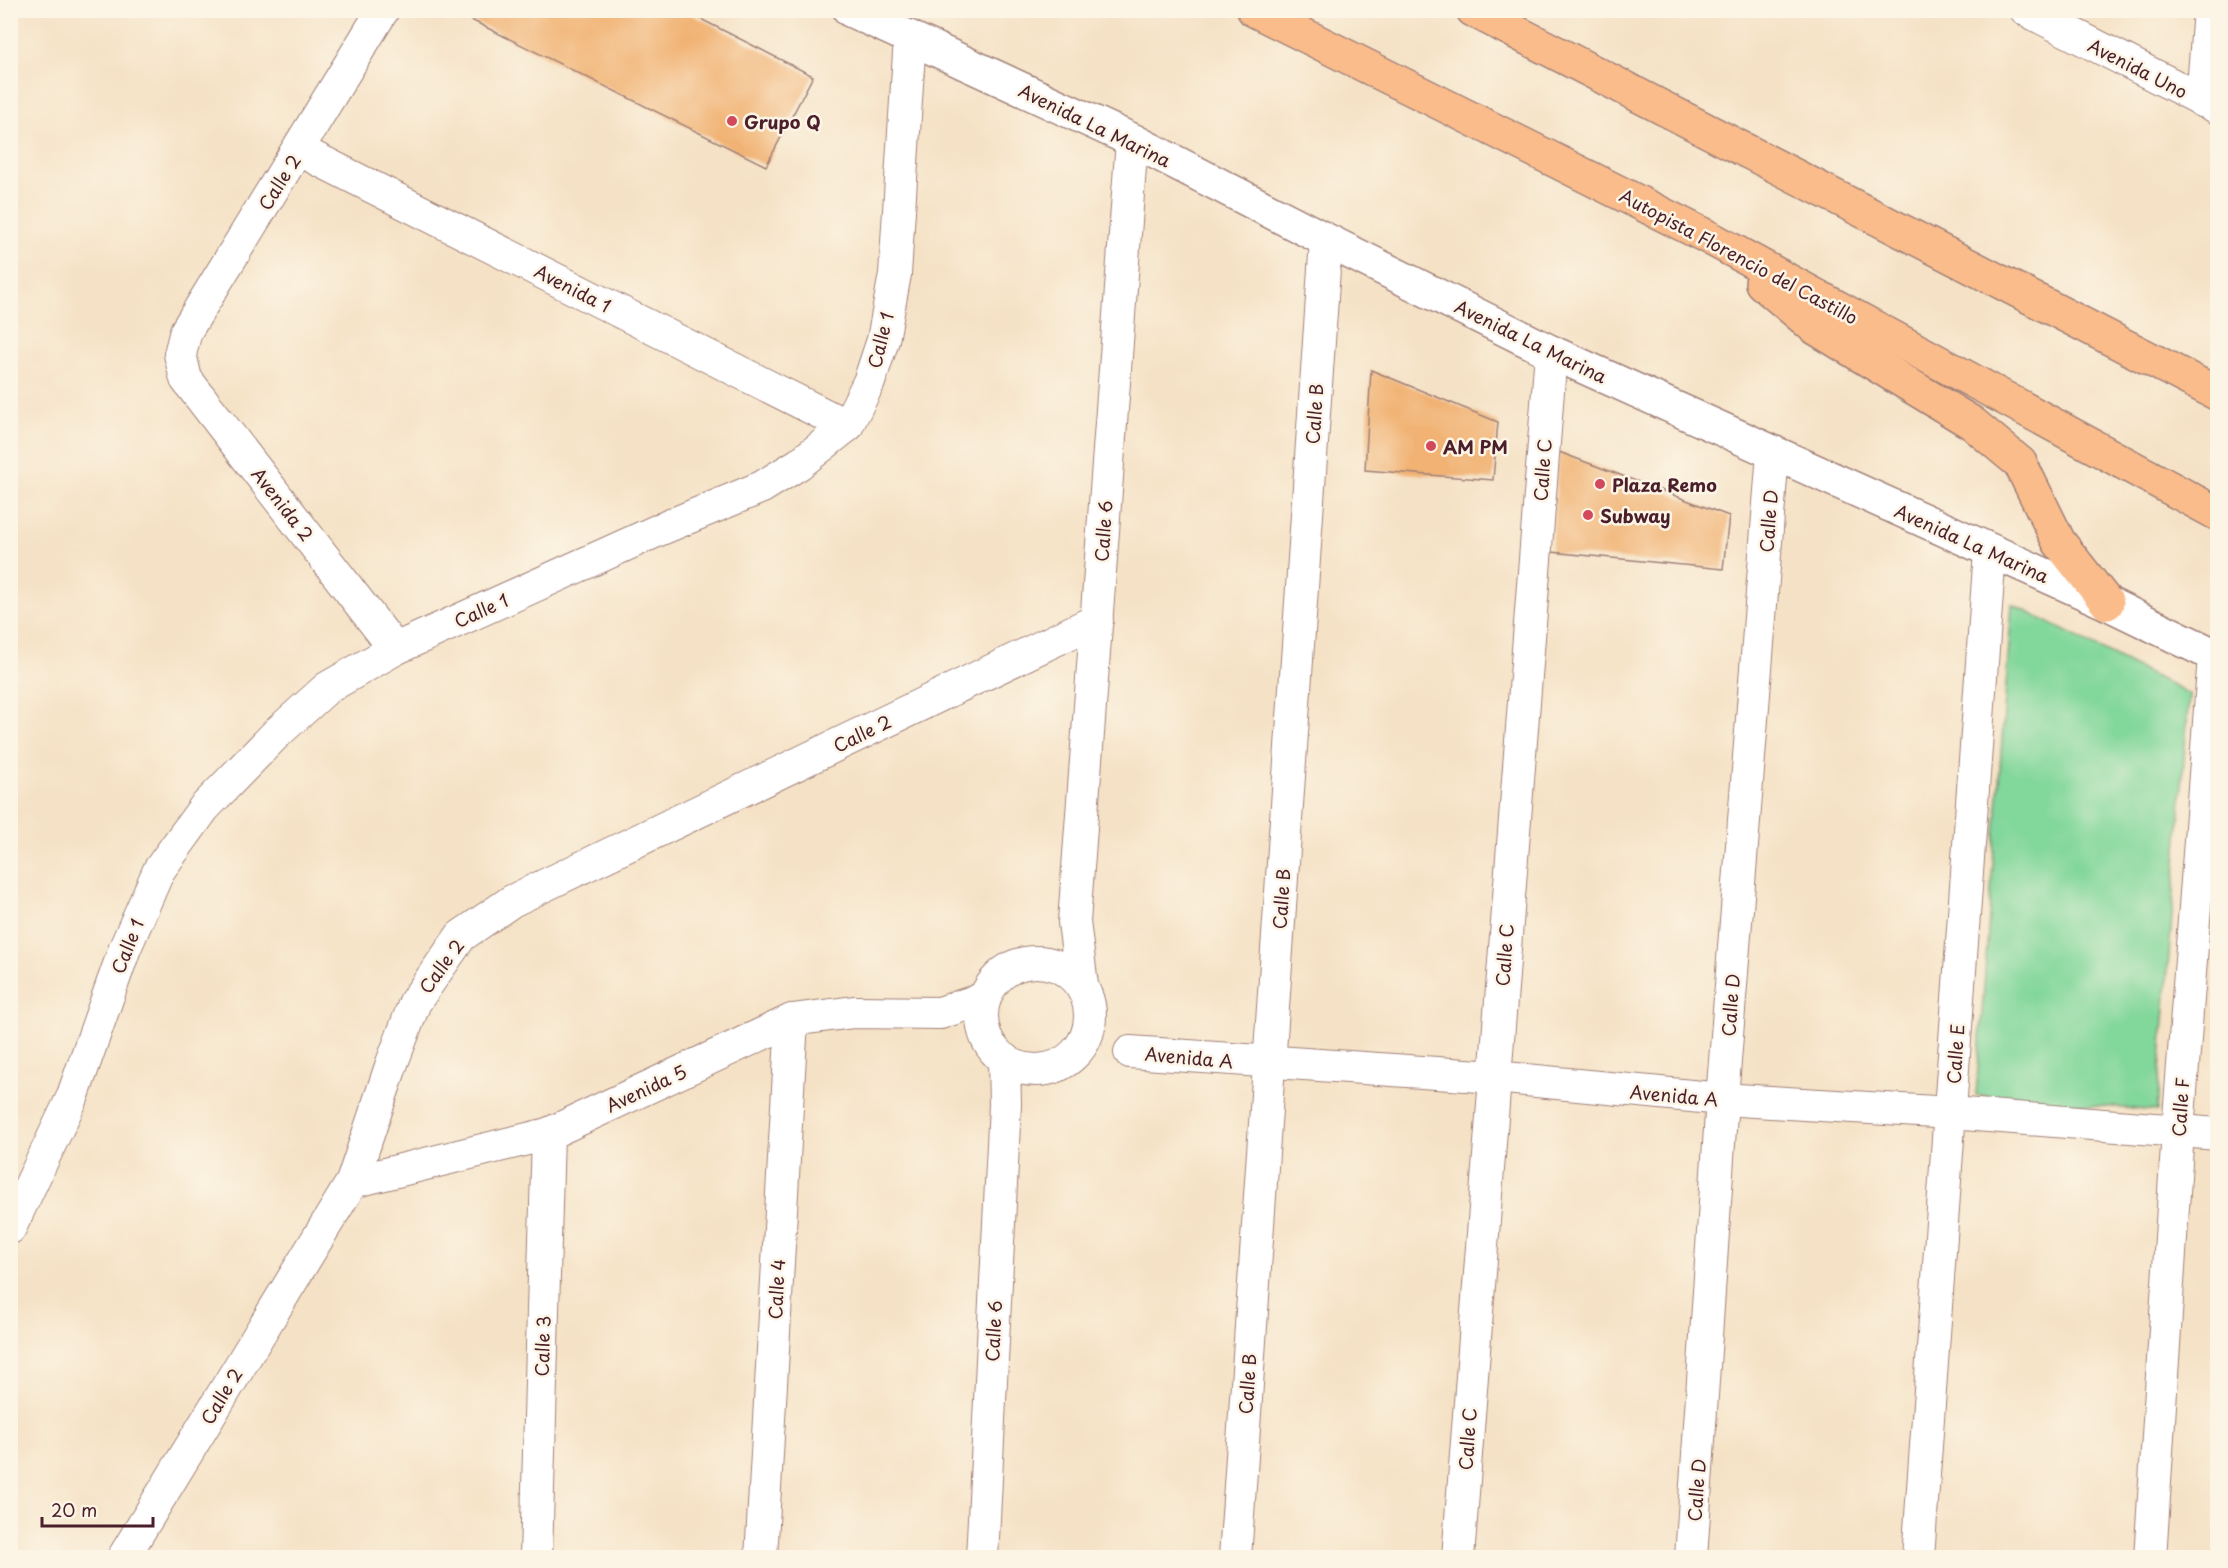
<svg xmlns="http://www.w3.org/2000/svg" width="2228" height="1568" viewBox="0 0 2228 1568" font-family="'Playpen Sans',sans-serif">
<rect width="100%" height="100%" fill="#fcf5e5"/>
<filter id="ink" filterUnits="userSpaceOnUse"><feTurbulence type="fractalNoise" baseFrequency=".0167" numOctaves="2"/><feDisplacementMap in="SourceGraphic" scale="12" xChannelSelector="R" yChannelSelector="G"/><feConvolveMatrix kernelMatrix="1 2 1 2 8 2 1 2 1" color-interpolation-filters="sRGB"/></filter>
<filter id="wash" filterUnits="userSpaceOnUse"><feTurbulence type="fractalNoise" baseFrequency=".008" numOctaves="4" result="noise"/><feDisplacementMap in="SourceGraphic" scale="24" xChannelSelector="R" yChannelSelector="G"/><feGaussianBlur stdDeviation="1.35" result="paint"/><feColorMatrix in="noise" values="0 0 0 0 0 0 0 0 0 0 0 0 0 0 0 0 0 1.4 0 .05"/><feComposite in="paint" operator="in"/></filter>
<g filter="url(#wash)">
<rect width="100%" height="100%" fill="#f5e2c6"/>
<polygon fill="#82d79b" stroke="#667b63" stroke-width="1.5" points="2012,604 2189,694 2157,1111 1976,1095"/>
<g id="blocks">
<g fill="#f1b273">
<polygon points="451,10 683,10 813,76 766,166"/>
<polygon points="1371,370 1498,422 1493,480 1365,470"/>
<polygon points="1559,452 1729,516 1723,569 1551,552"/>
</g>
</g>
</g>
<g filter="url(#ink)">
<use href="#blocks" fill-opacity="0" stroke="#a08078" stroke-width="1.5"/>
<g fill="none" stroke-linecap="round" stroke-linejoin="round">
<g stroke="#a08078" stroke-width="34">
<g id="minor">
<polyline points="383,10 186,331 180,354 186,379 395,649"/>
<polyline points="2026,10 2218,108"/>
<polyline points="2202,101 2209,10"/>
<polyline points="299,150 847,426"/>
<circle cx="1036" cy="1016" r="54"/>
<polyline points="1082,985 1074,922 1132,140"/>
<polyline points="1130,1052 1495,1077 1722,1099 1951,1113 2218,1134"/>
<polyline points="352,1182 548,1134 792,1020 854,1012 940,1013 985,998"/>
<polyline points="10,1228 72,1098 125,948 159,870 204,808 276,734 327,688 395,649 661,529 762,487 799,464 847,426 869,382 883,340 895,274 910,37"/>
<polyline points="123,1558 352,1182 392,1063 415,1002 461,936 512,901 1097,620"/>
<polyline points="536,1558 548,1134"/>
<polyline points="761,1558 792,1020"/>
<polyline points="982,1558 1005,1105 1004,1059"/>
<polyline points="1235,1558 1326,240"/>
<polyline points="1458,1558 1551,352"/>
<polyline points="1691,1558 1722,1099 1773,453"/>
<polyline points="1918,1558 1990,551"/>
<polyline points="2150,1558 2178,1131 2214,656"/>
</g>
</g>
<g stroke="#a08078" stroke-width="36">
<polyline id="tertiary" points="850,10 1132,140 1326,240 1551,352 2107,603 2218,657"/>
</g>
<g stroke="#a08078" stroke-width="36">
<g id="trunk">
<polyline points="1254,10 1708,237 2218,514"/>
<polyline points="1473,10 2218,394"/>
<polyline points="1762,283 1814,327 1972,423 2020,463 2059,542 2107,603"/>
</g>
</g>
<use href="#minor" stroke="#fff" stroke-width="32"/>
<use href="#tertiary" stroke="#fff" stroke-width="33"/>
<use href="#trunk" stroke="#fabc8b" stroke-width="33"/>
</g>
</g>
<g fill="#d1495b" stroke="#fcf5e5" stroke-width="2">
<circle cx="732" cy="121" r="6"/>
<circle cx="1431" cy="446" r="6"/>
<circle cx="1600" cy="484" r="6"/>
<circle cx="1588" cy="515" r="6"/>
</g>
<g text-anchor="middle" dominant-baseline="central" stroke-width="5" stroke-linejoin="round" paint-order="stroke">
<g font-size="18" fill="#4a1f2b" stroke="#fcf5e5">
<text transform="translate(2138 68) rotate(27)">Avenida Uno</text>
<text transform="translate(1095 125) rotate(26)">Avenida La Marina</text>
<text transform="translate(279 182) rotate(-58)">Calle 2</text>
<text transform="translate(1739 256) rotate(28)">Autopista Florencio del Castillo</text>
<text transform="translate(573 288) rotate(27)">Avenida 1</text>
<text transform="translate(880 340) rotate(-76)">Calle 1</text>
<text transform="translate(1531 341) rotate(26)">Avenida La Marina</text>
<text transform="translate(1314 414) rotate(-86)">Calle B</text>
<text transform="translate(1542 470) rotate(-86)">Calle C</text>
<text transform="translate(283 504) rotate(52)">Avenida 2</text>
<text transform="translate(1768 521) rotate(-86)">Calle D</text>
<text transform="translate(1103 531) rotate(-86)">Calle 6</text>
<text transform="translate(1972 543) rotate(24)">Avenida La Marina</text>
<text transform="translate(481 610) rotate(-24)">Calle 1</text>
<text transform="translate(862 733) rotate(-26)">Calle 2</text>
<text transform="translate(1281 899) rotate(-86)">Calle B</text>
<text transform="translate(127 946) rotate(-68)">Calle 1</text>
<text transform="translate(1504 955) rotate(-86)">Calle C</text>
<text transform="translate(441 966) rotate(-54)">Calle 2</text>
<text transform="translate(1730 1005) rotate(-86)">Calle D</text>
<text transform="translate(1955 1054) rotate(-86)">Calle E</text>
<text transform="translate(1189 1057) rotate(5)">Avenida A</text>
<text transform="translate(646 1088) rotate(-25)">Avenida 5</text>
<text transform="translate(1674 1095) rotate(5)">Avenida A</text>
<text transform="translate(2180 1107) rotate(-86)">Calle F</text>
<text transform="translate(776 1289) rotate(-87)">Calle 4</text>
<text transform="translate(993 1331) rotate(-87)">Calle 6</text>
<text transform="translate(542 1346) rotate(-88)">Calle 3</text>
<text transform="translate(1247 1384) rotate(-86)">Calle B</text>
<text transform="translate(221 1396) rotate(-59)">Calle 2</text>
<text transform="translate(1467 1439) rotate(-86)">Calle C</text>
<text transform="translate(1696 1490) rotate(-86)">Calle D</text>
</g>
<g font-size="18" font-weight="bold" fill="#4a1f2b" stroke="#fcf5e5" text-anchor="start">
<text x="744" y="121">Grupo Q</text>
<text x="1443" y="446">AM PM</text>
<text x="1612" y="484">Plaza Remo</text>
<text x="1600" y="515">Subway</text>
</g>
</g>
<rect width="2228" height="1568" fill="none" stroke="#fcf5e5" stroke-width="36"/>
<path d="M42 1517v9h111v-9" fill="none" stroke="#4a1f2b" stroke-width="3"/>
<text x="51" y="1517" font-size="18" fill="#4a1f2b" stroke="#fcf5e5" stroke-width="4.5" paint-order="stroke">20 m</text>
</svg>
